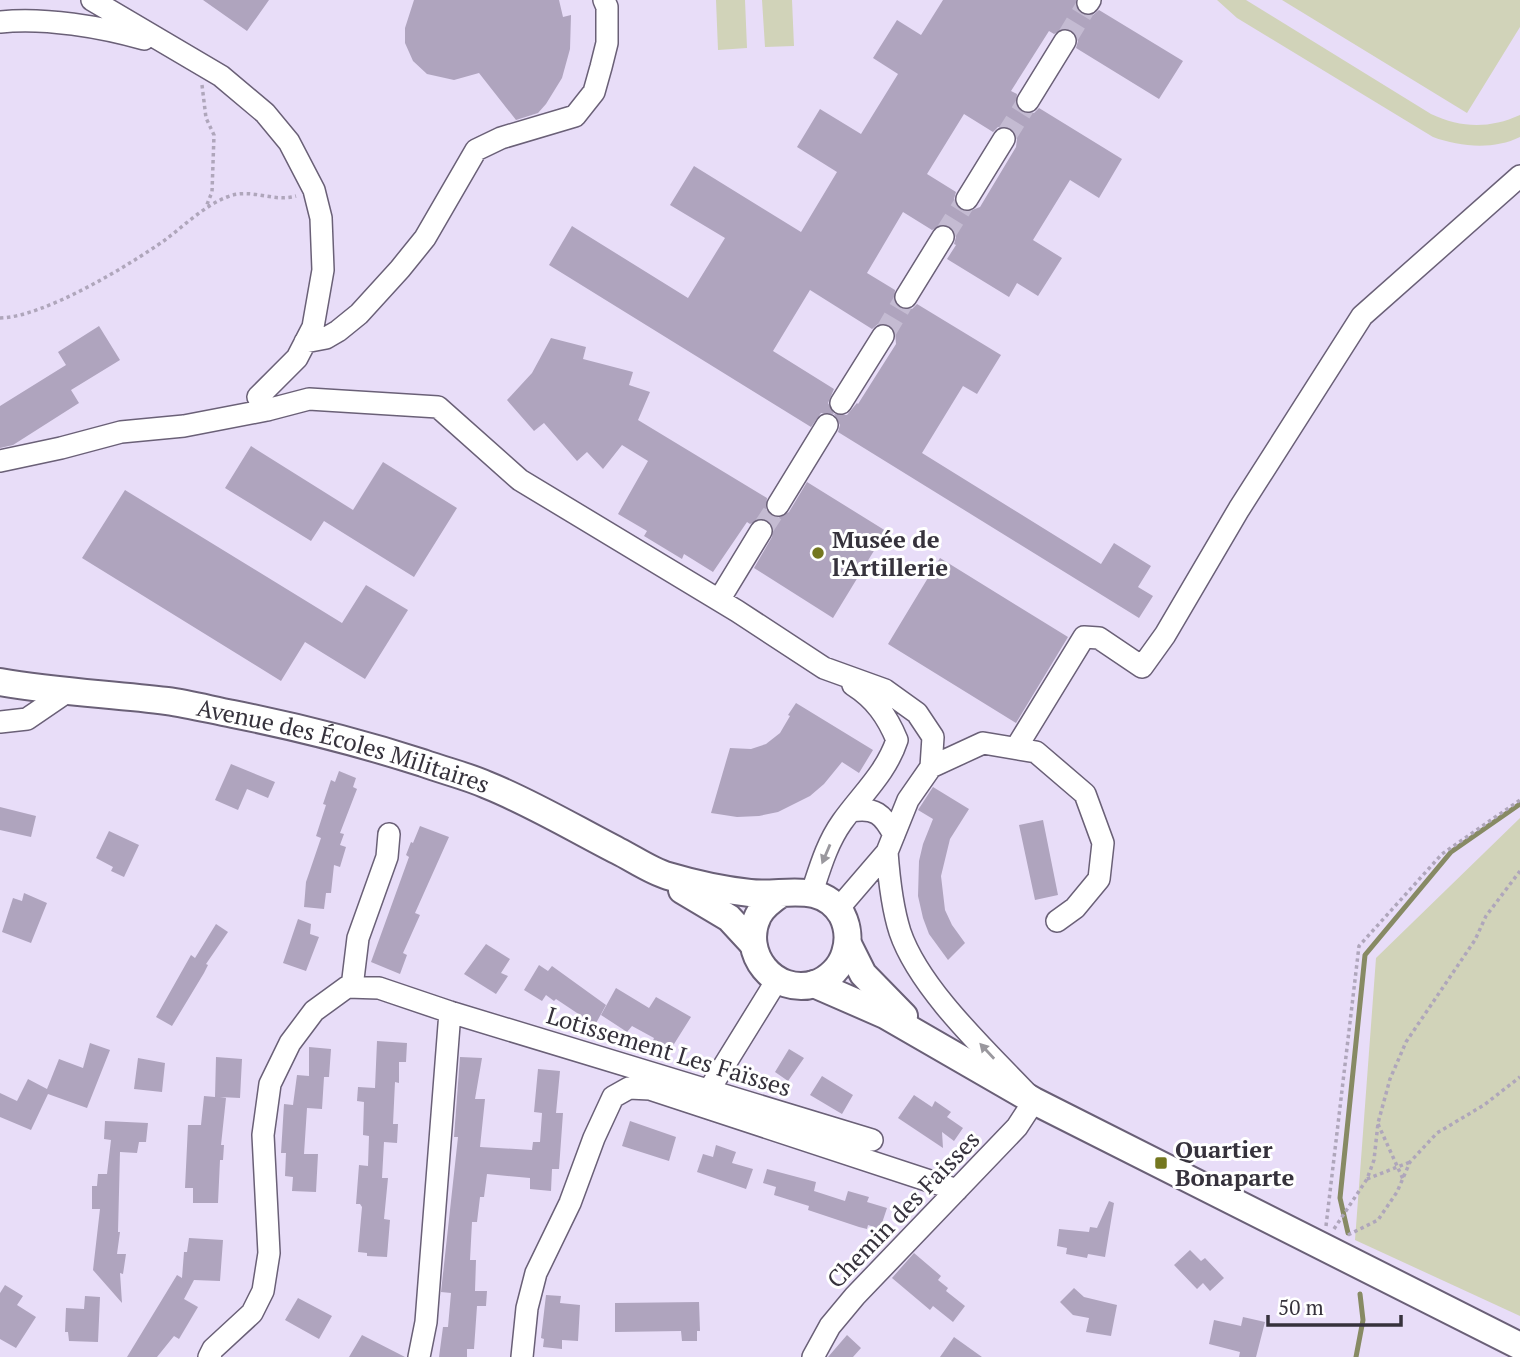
<svg xmlns="http://www.w3.org/2000/svg" width="1520" height="1357" font-family="'PT Serif',serif">
<style>
.green{fill:#d1d3b9}
.lines{fill:none;stroke-linecap:round;stroke-linejoin:round}
.stream{stroke:#878a64;stroke-width:5}
.building{fill:#afa4be;fill-rule:evenodd}
.minor-tunnel{stroke:#c4bbd2;stroke-width:21;stroke-dasharray:21 10;stroke-linecap:butt}
.minor-casing{stroke:#6a6077;stroke-width:24}
.tertiary-casing{stroke:#6a6077;stroke-width:30}
.path{stroke:#afa6bb;stroke-width:3.5;stroke-dasharray:3.5 3.5;stroke-linecap:butt}
.minor{stroke:#fff;stroke-width:21}
.tertiary{stroke:#fff;stroke-width:26}
.oneway{fill:#9a989e}
.poi-dot{fill:#74771f;stroke:#fff;stroke-width:2.5}
.labels{text-anchor:middle;dominant-baseline:central;stroke-width:6;stroke-linejoin:round;paint-order:stroke}
.poi-label{font-size:24px;font-weight:bold;fill:#36323c;stroke:#fff;text-anchor:start}
.street-label{font-size:24px;fill:#36323c;stroke:#fff}
</style>
<rect width="100%" height="100%" fill="#e8ddf8"/>
<path class="green" d="M716 0H745L747 48 718 50Z
M762 0H792L794 46 765 47Z
M1217 0H1246L1431 114C1461 128 1489 129 1520 115V137C1494 150 1460 147 1433 137L1237 18Z
M1282 0H1520V27L1467 113Z
M1520 818V1316L1355 1240 1376 958Z"/>
<g class="lines">
<path class="stream" d="M1348 1233 1340 1198 1365 955 1451 852 1520 804
M1356 1357 1363 1320 1360 1294"/>
</g>
<path class="building" d="M203 0H269L247 31Z
M414 0H559L563 17 571 15 570 49 562 78 546 104 538 113 516 120 479 73 454 80 427 74 413 61 405 43V28Z
M943 0H1076V8L1081 14 1093 15 1099 10 1183 61 1159 99 1076 48 1078 41 1076 34 1071 30 1065 28 1054 34 1049 31 1011 91 1017 94 1016 107 1022 112 1034 113 1039 108 1122 159 1099 198 1070 180 1033 240 1062 258 1038 296 1017 283 1009 297 947 259 956 245 954 244 956 237 954 230 949 226 943 224 932 230 903 212 867 273 895 290 894 303 900 308 912 309 917 304 1001 355 977 394 963 386 922 453 1101 564 1114 543 1151 566 1138 587 1153 596 1139 618 838 432 840 425 834 414 847 415 857 403 858 404 896 344 895 331 889 325 878 324 872 329 810 290 773 351 834 389 828 403 834 414 821 413 811 427 549 265 572 226 688 298 725 238 670 205 694 166 801 232 837 172 797 147 820 109 861 134 898 74 873 58 897 20 921 35ZM964 114 993 132 998 127 1010 128 1015 132 1017 139 1016 147 980 207 967 212 961 210 956 206 954 199 956 192 927 174Z
M99 326 120 360 71 390 79 403 13 445 0 448V406L66 365 58 352Z
M551 338 586 347 583 359 633 372 629 385 650 392 638 420 767 498 766 511 772 516 778 518 789 512 807 482 886 531 833 618 754 568 772 537 773 525 768 520 761 518 750 524 747 522 713 572 684 554 682 559 644 536 647 531 618 514 648 461 622 445 603 469 587 452 577 461 544 423 534 431 507 400 532 373Z
M251 446 353 510 383 462 457 508 414 577 324 521 311 541 225 488Z
M125 490 342 623 366 585 408 610 365 679 305 642 281 681 82 558Z
M940 558 1068 637 1016 723 888 644Z
M796 703 873 750 859 773 842 762 824 784 810 796 778 812 759 816 737 817 711 813 730 748 751 749 766 744 780 733 790 716 788 715Z
M231 764 275 782 268 798 247 789 238 810 215 800Z
M339 771 356 778 353 787 357 789 340 833 344 834 340 845 346 847 340 867 334 865 331 893H326L324 909 304 907 306 882 321 838 316 836 326 805 323 804 331 780 335 782Z
M933 787 969 809 950 839 941 876 945 910 952 925 965 943 948 960 929 934 923 918 918 896 919 861 923 844 933 819 918 810Z
M0 807 36 816 31 837 0 830Z
M1043 820 1058 895 1035 900 1019 825Z
M420 826 449 837 415 913 420 915 403 953 407 955 400 974 371 962 409 857 406 855 411 842 413 843Z
M109 831 139 845 124 877 111 871 113 867 96 858Z
M24 893 47 903 31 943 2 932 13 898 22 901Z
M298 919 311 924 310 934 319 937 306 971 283 963Z
M216 924 228 932 206 964 208 965 204 973 172 1026 156 1017 191 955 195 958Z
M486 944 510 959 501 973 508 976 496 994 464 974Z
M539 965 548 971 552 966 606 1005 595 1025 556 999 554 1001 546 995 542 1001 524 990Z
M616 988 649 1008 656 997 691 1017 669 1052 652 1043 654 1038 632 1026 627 1032 601 1015Z
M377 1041 407 1043 406 1062H399V1083L395 1082 393 1124H398L397 1143 384 1142 382 1178H388L384 1219 390 1220 387 1257 367 1256V1253L358 1252 362 1207 360 1204H356L359 1165 368 1166 369 1136 363 1135 364 1102 357 1101 358 1087 375 1088Z
M90 1043 110 1050 87 1108 48 1094 31 1130 0 1117V1093L17 1101 28 1079 47 1089 59 1059 83 1068Z
M309 1047 331 1049 329 1077H324L322 1109 307 1108 304 1154H318L316 1192 292 1191 293 1177 285 1176 286 1153H281L284 1104 293 1105 297 1075 309 1076Z
M789 1049 804 1058 788 1081 775 1072Z
M216 1057 242 1059 240 1098 220 1097 226 1098 221 1145H224L223 1160H220L218 1203H193V1188H185L188 1125H201L204 1096 215 1097Z
M460 1057 482 1058 475 1099H485L480 1147 532 1150 533 1142H540L542 1113 534 1112 538 1069 560 1071 556 1113H563L559 1169H552L551 1191 530 1189V1178L487 1174 484 1197H480L477 1222H472L470 1260H476L475 1291H487L486 1306H477L474 1349H467V1357H439L443 1327H448L451 1293 441 1292 458 1137H454Z
M138 1058 165 1063 162 1092 134 1089Z
M822 1076 853 1095 842 1114 810 1095Z
M914 1095 932 1107 935 1101 951 1112 947 1117 963 1128 954 1141 942 1132 943 1148 898 1118Z
M105 1121 148 1123 146 1142H139L137 1153 120 1152 118 1232H120L117 1254H126L123 1274 120 1273 122 1303 93 1270 100 1209H92V1186H97L98 1174H107L111 1140 104 1139Z
M630 1121 676 1137 669 1161 622 1146Z
M716 1145 736 1152 732 1163 753 1169 746 1189 697 1172 703 1154 713 1157Z
M767 1169 816 1182 814 1191 845 1201 848 1191 869 1197 867 1202 887 1208 880 1229 868 1225 867 1229 859 1227 808 1210 809 1206 774 1195 776 1187 763 1183Z
M1109 1201 1114 1203 1105 1257 1088 1254 1087 1258 1066 1254 1067 1248 1057 1246 1059 1229 1089 1232 1090 1227 1097 1228Z
M189 1238 223 1240 220 1281 194 1280 184 1299 198 1307 179 1339 174 1336 157 1357H127L177 1275 182 1278 184 1252H187Z
M1190 1250 1201 1261 1205 1258 1224 1278 1210 1291 1203 1283 1197 1289 1174 1265Z
M914 1253 941 1276 938 1280 948 1288 946 1291 965 1306 953 1322 933 1306 930 1310 892 1278Z
M5 1285 23 1296 17 1305 36 1317 16 1348 0 1339V1293Z
M1074 1288 1084 1297 1117 1305 1111 1336 1086 1332 1089 1318 1073 1315 1060 1302Z
M546 1295 561 1296 560 1303 580 1305 578 1341 562 1340V1349L543 1347 544 1339 541 1338Z
M85 1296 100 1297 98 1342 69 1341 68 1332H65L66 1308 84 1309Z
M298 1298 332 1316 319 1339 285 1320Z
M699 1302 700 1331H697V1341H682L681 1331 615 1332V1303Z
M1243 1317 1265 1322 1256 1357H1239L1240 1352 1209 1344 1214 1320 1241 1326Z
M362 1335 405 1357H349Z
M847 1335 861 1348 853 1357H828Z
M954 1337 982 1357H940Z"/>
<g class="lines">
<path class="minor-tunnel" d="M1065 41 1088 3
M1004 139 1028 101
M943 237 967 199
M883 336 906 297
M761 531 778 505"/>
<defs>
<path id="minor" d="M92 0 221 76 265 113 289 142 314 190 321 218 323 270 313 327 297 358 258 397 267 410 309 399 438 407 520 480 737 611 824 668 885 690 917 713 933 737 931 767
M1088 3 1090 0
M0 22C44 17 102 27 144 39
M1028 101 1065 41
M967 199 1004 139
M906 297 943 237
M305 342 326 338 338 331 359 314 400 269 425 238 476 150 501 138 575 116 594 92 601 67 607 43V7L604 0
M841 403 883 336
M0 461 61 448 121 432 184 426 267 410
M778 505 827 425
M719 600 761 531
M0 722 27 719 68 691
M1016 748 1084 637 1099 638 1142 667 1165 635 1239 509 1362 316 1520 176
M851 811C875 807 883 814 894 835
M812 892C820 868 827 843 842 822 862 794 886 773 897 740 887 716 875 699 853 685
M838 909 887 852 908 800 931 767 983 743 1036 752 1085 794 1103 843 1099 879 1075 908 1057 921
M352 987 358 938 387 857 389 834
M709 1090 777 980
M209 1357 213 1349 252 1313 263 1291 269 1253 263 1135 270 1084 290 1043 314 1011 347 987 379 988 450 1012 872 1140
M419 1357 426 1322 450 1012
M522 1357 527 1308 536 1273 570 1203 594 1138 613 1097 629 1088 650 1089 957 1190
M813 1357 830 1326 855 1296 1017 1127 1034 1101C992 1056 920 991 900 932 892 907 889 879 887 852"/>
<g id="tertiary">
<path id="s1" d="M0 682C55 692 112 694 167 701 189 704 212 710 233 714 298 727 361 743 423 763 445 771 467 776 487 785 532 803 575 829 618 851 634 859 651 871 668 876 695 884 722 890 750 893 783 897 821 880 842 915 848 927 849 941 845 953 841 967 829 979 815 984 774 996 740 953 758 916 763 906 773 899 782 893"/>
<path d="M682 890 729 918 753 944"/>
<path d="M848 944 863 974 904 1016"/>
<path d="M814 984 885 1015 1034 1101 1520 1346"/>
</g>
</defs>
<use href="#minor" class="minor-casing"/>
<use href="#tertiary" class="tertiary-casing"/>
<path class="path" d="M202 85 206 118 214 135 212 192 206 207
M0 318C44 317 128 266 165 240 185 225 204 206 227 197 251 187 273 203 296 196
M1378 1124 1403 1179
M1367 1179 1410 1162
M1326 1226 1359 946 1442 854 1520 800
M1334 1229 1367 1179 1374 1160 1378 1123 1390 1079 1406 1042 1475 940 1486 916 1520 871
M1348 1235 1378 1220 1397 1192 1410 1162 1437 1133 1484 1105 1520 1077"/>
<use href="#minor" class="minor"/>
<use href="#tertiary" class="tertiary"/>
</g>
<defs><path id="oneway-solid" d="M-6-.8H1V-3.2L6.5 0L1 3.2V.8H-6Z" transform="scale(1.75)"/></defs>
<g class="oneway">
<use href="#oneway-solid" transform="translate(826 854) rotate(113)"/>
<use href="#oneway-solid" transform="translate(987 1051) rotate(-133)"/>
</g>
<g class="poi-dot">
<circle cx="818" cy="553" r="7"/>
<rect x="1154" y="1156" width="14" height="14" rx="3.5"/>
</g>
<g class="labels">
<g class="poi-label">
<text x="832" y="539">Musée de<tspan x="832" dy="28">l'Artillerie</tspan></text>
<text x="1175" y="1149">Quartier<tspan x="1175" dy="28">Bonaparte</tspan></text>
</g>
<g class="street-label">
<text stroke="none"><textPath href="#s1" startOffset="350">Avenue des Écoles Militaires</textPath></text>
<text transform="translate(669 1051) rotate(17)">Lotissement Les Faïsses</text>
<text transform="translate(903 1209) rotate(-46)">Chemin des Faisses</text>
</g>
</g>
<path d="M1268 1315v10h133v-10" fill="none" stroke="#36323c" stroke-width="3.5"/>
<text x="1278" y="1315" font-size="21" fill="#36323c" stroke="#ffffff" stroke-width="5" paint-order="stroke">50 m</text>
</svg>
